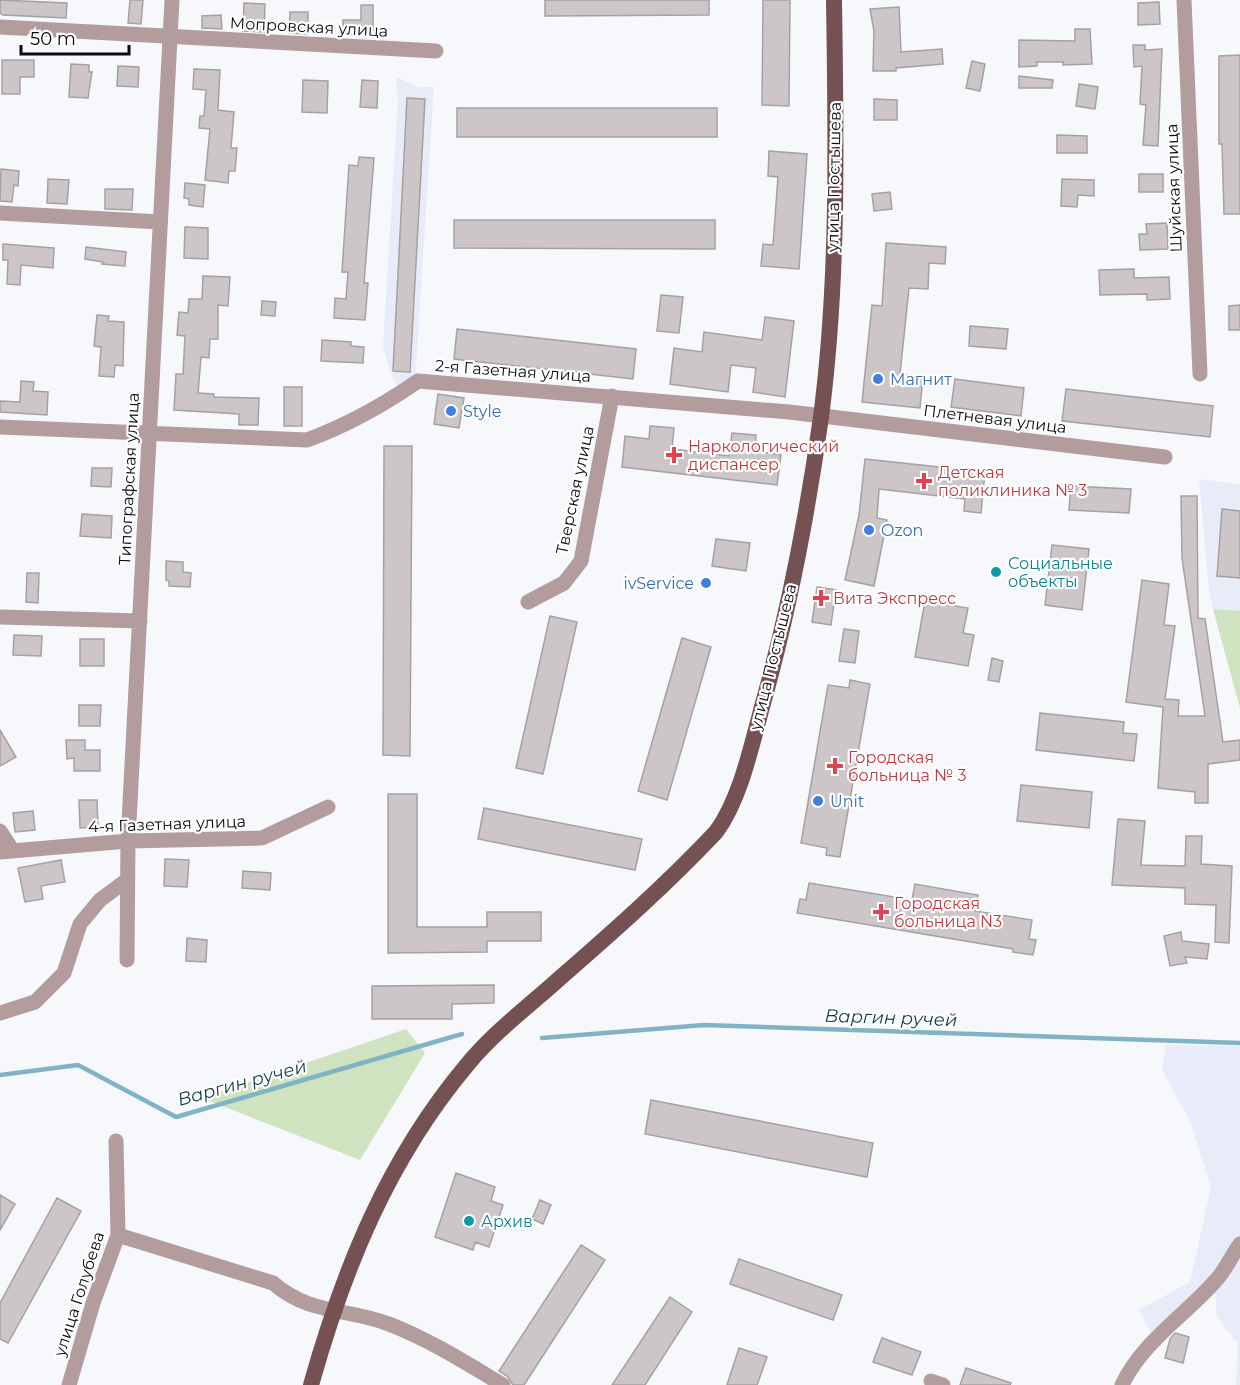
<svg xmlns="http://www.w3.org/2000/svg" width="1240" height="1385" font-family="Montserrat,sans-serif">
<style>
.built{fill:#e8ecf8}
.green{fill:#cfe3c0}
.lines{fill:none;stroke-linecap:round;stroke-linejoin:round}
.stream{stroke:#80b3c3;stroke-width:4.5}
.building{fill:#ccc6c8;stroke:#a6a0a2;stroke-width:1.5}
.minor{stroke:#b29c9d;stroke-width:15}
.primary{stroke:#765153;stroke-width:16}
.shop-dot{fill:#3f7fe0;stroke:#fff;stroke-width:2}
.health-dot{fill:#e0444e;stroke:#fff;stroke-width:2}
.culture-dot{fill:#0f9aa8;stroke:#fff;stroke-width:2}
.labels{text-anchor:middle;dominant-baseline:central;stroke-width:4.5;stroke-linejoin:round;paint-order:stroke}
.street-label{font-size:16px;fill:#0b0b0d;stroke:#fff}
.shop-label{font-size:16px;fill:#366cbe;stroke:#fff;text-anchor:start}
.health-label{font-size:16px;fill:#be3a42;stroke:#fff;text-anchor:start}
.culture-label{font-size:16px;fill:#0d838f;stroke:#fff;text-anchor:start}
.water-label{font-size:18px;font-style:italic;fill:#0e3e49;stroke:#fff}
</style>
<rect width="100%" height="100%" fill="#f6f8fc"/>
<path class="built" d="M396 77 419 87H434L415 384 398 386 390 372 383 346 398 101Z
M1199 479 1240 484V611L1213 609 1209 591Z
M1166 1045 1240 1046V1385H1236L1238 1344 1217 1317 1215 1293 1152 1334 1139 1310 1190 1282 1211 1187 1190 1121 1162 1070Z"/>
<path class="green" d="M1213 609 1240 611V708Z
M406 1029 425 1053 360 1160 202 1098Z"/>
<g class="lines">
<path class="stream" d="M542 1038 704 1025 1240 1043
M0 1075 78 1065 176 1117 462 1034"/>
</g>
<path class="building" d="M0 0 67 3 66 18 3 15 0 13Z
M130 0H143L141 24 128 23Z
M545 0H709V15L545 16Z
M763 0H790L789 106 762 105Z
M1159 2 1160 24 1138 25V3Z
M244 3 265 4 264 32 243 31Z
M361 5H373V34H343V20H361Z
M899 7 901 52 942 49 943 64 896 68V71H873L874 31 870 9Z
M290 12H308V34L289 33Z
M221 15 222 29 202 28V16Z
M1075 29H1090L1092 64 1063 65V62H1037V66L1019 67V40L1075 41Z
M1133 45H1145V50L1162 49 1158 146 1143 145 1146 105 1140 104 1142 66 1134 67Z
M1240 55V214H1224L1222 144H1219V56Z
M2 60H34V77H20V94H2Z
M972 61 985 64 980 91 966 88Z
M71 64 89 65V72H92L88 98 69 97Z
M118 66 139 67 138 87 117 86Z
M194 69 220 70 218 110 234 112 231 148H237L235 171H229L228 183 205 180 210 129 199 128 200 116H204L206 90 193 89Z
M1019 76 1053 80 1052 88H1019Z
M303 80 328 81 327 113 302 112Z
M362 80 378 81 377 108 360 107Z
M1079 84 1098 87 1095 109 1076 106Z
M407 98 425 99 410 372 393 371Z
M874 99 897 100V120H874Z
M457 108H717V137H457Z
M1057 135 1087 136V153H1057Z
M769 151 807 154 799 269 761 266 763 244 773 245 778 177 768 176Z
M359 157 374 158 364 283H368L365 320 334 318 335 298 346 299 348 272H342L349 165 358 166Z
M1 169 19 171 18 186 14 185 12 202 0 201Z
M1139 174H1163V192H1139Z
M48 179 69 180 67 204 47 203Z
M1062 179 1094 180V196L1078 195 1077 207 1061 206Z
M185 183 205 185 203 207 189 205V199L184 198Z
M105 189H133L132 210 105 209Z
M890 192 892 209 874 211 872 194Z
M454 220H715V249L454 248Z
M1167 223 1168 249 1140 250 1139 234H1147L1146 224Z
M185 227 208 228V259L184 258Z
M886 243 946 247 945 264 929 263 928 289 909 288 900 374 923 377 920 408 862 402 872 305 882 306Z
M3 244 54 248 53 268 21 265 20 285 7 284 8 260H3Z
M86 247 126 252 125 266 102 264 103 262 85 259Z
M1134 269V278L1169 277 1170 299 1147 300V294L1100 295 1099 270Z
M203 276 230 277 228 306 218 305V339H210L209 358 201 357 198 393 214 394V397L259 398 258 425H239V414L174 410 176 374H183L185 336 177 335 179 312 188 313 189 299H202Z
M661 295 683 297 679 333 657 331Z
M262 301 276 302 275 316 261 315Z
M1240 305V330H1229V306Z
M97 315 109 316 108 321 124 322 123 366 115 365 114 377 99 376 101 347 94 346Z
M765 317 794 321 785 397 753 392 756 368 731 365 728 392 670 384 674 348 702 352 704 332 762 340Z
M970 326 1008 329 1006 349 969 346Z
M457 329 636 349 633 379 454 359Z
M322 340 351 342V346L364 347 363 363 321 361Z
M955 379 1024 388 1021 416 951 407Z
M21 381 34 382 33 391 48 392 47 415 0 412V401L20 402Z
M284 387H302V426H284Z
M1066 389 1213 406 1210 437 1062 421Z
M438 394 464 398 459 428 434 424Z
M650 426 674 428 672 449 729 456 732 433 756 435 755 451 781 455 777 485 622 467 625 436 649 439Z
M384 446H412L410 756 383 755Z
M865 459 985 472 981 513 964 511 965 499 879 489 877 518 887 520 874 586 845 580 859 515Z
M92 468H112L111 487 91 486Z
M1071 486 1131 489 1129 513 1069 510Z
M1181 496H1197L1198 618 1205 619 1223 742 1240 740V760L1208 764V803H1195V792L1158 788 1163 707 1126 702 1142 580 1169 584 1164 625 1175 626 1165 699 1179 700 1178 716H1205L1182 558Z
M1222 509 1240 511V578L1217 576Z
M82 514 112 516 111 538 80 536Z
M716 539 750 543 746 571 712 566Z
M1052 545 1089 549 1082 610 1045 605Z
M166 561 183 562V572L191 573 190 587 169 586V581L166 580Z
M27 573H39L38 603 26 602Z
M817 587 836 590 831 625 812 622Z
M925 601 968 608 963 633 974 635 968 666 915 657Z
M550 616 577 622 543 774 516 768Z
M844 629 859 631 855 663 839 661Z
M14 635 42 636 41 656 13 655Z
M682 638 711 647 667 800 638 791Z
M80 639H104V666H80Z
M992 658 1003 661 999 682 988 680Z
M850 680 870 684 840 857 826 855 827 848 801 843 828 685 849 688Z
M79 705H101L100 726H79Z
M1040 713 1124 722 1123 733 1137 734 1134 761 1036 750Z
M0 730 16 757 0 766Z
M66 740H85V750H100V771H74V758L67 759Z
M1021 785 1092 792 1089 828 1017 821Z
M388 794H417V927H487V912H541V941H487V952L388 953Z
M79 800H97L98 827 80 828Z
M484 808 642 839 635 870 478 839Z
M33 811 35 830 15 832 13 813Z
M1118 819 1145 821 1141 865 1185 866 1186 836H1202L1201 864 1232 866 1229 943 1215 942 1216 905 1185 904V888L1112 885Z
M165 859 189 860 187 887 164 886Z
M61 860 65 882 41 886 43 899 25 902 18 868Z
M243 871 271 873 270 890 242 888Z
M809 883 912 900 915 884 978 895 975 911 1032 920 1029 939 1036 940 1033 955 1013 952V949L797 913 800 899 806 900Z
M1181 932 1182 941 1209 944 1207 959 1185 957 1187 963 1170 966 1164 936Z
M187 938 207 940 206 962 186 961Z
M494 985V1003L452 1004V1019H372V986Z
M651 1100 873 1143 867 1177 645 1134Z
M456 1173 495 1187 491 1201 503 1205 489 1247 475 1242 473 1250 435 1237Z
M0 1195 15 1204 0 1230Z
M57 1198 81 1211 8 1343 0 1339V1303Z
M540 1200 551 1205 543 1224 532 1219Z
M581 1245 605 1260 524 1385H513L508 1377 499 1371Z
M739 1259 842 1295 833 1320 730 1284Z
M670 1297 692 1312 645 1385H612Z
M1175 1333 1189 1337 1183 1363 1165 1358 1170 1339Z
M882 1338 921 1352 912 1375 873 1362Z
M739 1348 767 1357 757 1385H727Z
M966 1368 1011 1383 1010 1385H960Z"/>
<g class="lines">
<path class="minor" d="M1184 0 1200 374
M0 27 436 51
M0 213 160 222
M0 427 307 440C348 425 382 406 418 381L789 412 1165 457
M528 602 564 583 581 561 612 396
M0 617 140 621
M0 831 13 851
M0 852 128 841 262 838 328 807
M127 960 128 841 172 0
M0 1013 35 1002 64 973 80 924 100 900 127 880
M118 1235 273 1283C310 1315 347 1308 389 1324 430 1340 466 1363 503 1385
M931 1381 943 1385
M69 1385 93 1303 118 1235 116 1141
M1122 1385C1143 1341 1186 1315 1217 1279 1226 1269 1232 1255 1240 1244"/>
<path class="primary" d="M311 1385C344 1268 388 1159 467 1065 494 1032 529 1006 560 978 614 931 667 884 716 832 742 797 753 738 765 696 790 605 808 510 821 417 839 279 836 138 834 0"/>
</g>
<g class="shop-dot">
<circle cx="878" cy="379" r="6"/>
<circle cx="451" cy="411" r="6"/>
<circle cx="869" cy="530" r="6"/>
<circle cx="706" cy="583" r="6"/>
<circle cx="818" cy="801" r="6"/>
</g>
<g class="health-dot">
<path d="M671 446h6v6h6v6h-6v6h-6v-6h-6v-6h6z"/>
<path d="M921 472h6v6h6v6h-6v6h-6v-6h-6v-6h6z"/>
<path d="M818 589h6v6h6v6h-6v6h-6v-6h-6v-6h6z"/>
<path d="M832 757h6v6h6v6h-6v6h-6v-6h-6v-6h6z"/>
<path d="M878 903h6v6h6v6h-6v6h-6v-6h-6v-6h6z"/>
</g>
<g class="culture-dot">
<circle cx="996" cy="572" r="6"/>
<circle cx="469" cy="1221" r="6"/>
</g>
<g class="labels">
<g class="street-label">
<text transform="translate(309 27) rotate(3)">Мопровская улица</text>
<text transform="translate(834 177) rotate(-89)">улица Постышева</text>
<text transform="translate(1174 188) rotate(-92)">Шуйская улица</text>
<text transform="translate(513 371) rotate(4)">2-я Газетная улица</text>
<text transform="translate(995 419) rotate(7)">Плетневая улица</text>
<text transform="translate(129 479) rotate(-87)">Типографская улица</text>
<text transform="translate(575 490) rotate(-78)">Тверская улица</text>
<text transform="translate(773 657) rotate(-76)">улица Постышева</text>
<text transform="translate(167 824) rotate(-2)">4-я Газетная улица</text>
<text transform="translate(79 1294) rotate(-72)">улица Голубева</text>
</g>
<g class="shop-label">
<text x="890" y="379">Магнит</text>
<text x="463" y="411">Style</text>
<text x="881" y="530">Ozon</text>
<text x="694" y="583" text-anchor="end">ivService</text>
<text x="830" y="801">Unit</text>
</g>
<g class="health-label">
<text x="688" y="446">Наркологический<tspan x="688" dy="18">диспансер</tspan></text>
<text x="938" y="472">Детская<tspan x="938" dy="18">поликлиника № 3</tspan></text>
<text x="833" y="598">Вита Экспресс</text>
<text x="848" y="757">Городская<tspan x="848" dy="18">больница № 3</tspan></text>
<text x="894" y="903">Городская<tspan x="894" dy="18">больница N3</tspan></text>
</g>
<g class="culture-label">
<text x="1008" y="563">Социальные<tspan x="1008" dy="18">объекты</tspan></text>
<text x="481" y="1221">Архив</text>
</g>
<g class="water-label">
<text transform="translate(891 1018) rotate(2)">Варгин ручей</text>
<text transform="translate(242 1083) rotate(-15)">Варгин ручей</text>
</g>
</g>
<path d="M21 45v9h108v-9" fill="none" stroke="#0b0b0d" stroke-width="3"/>
<text x="30" y="45" font-size="18" fill="#0b0b0d" stroke="#ffffff" stroke-width="4.5" paint-order="stroke">50 m</text>
</svg>
